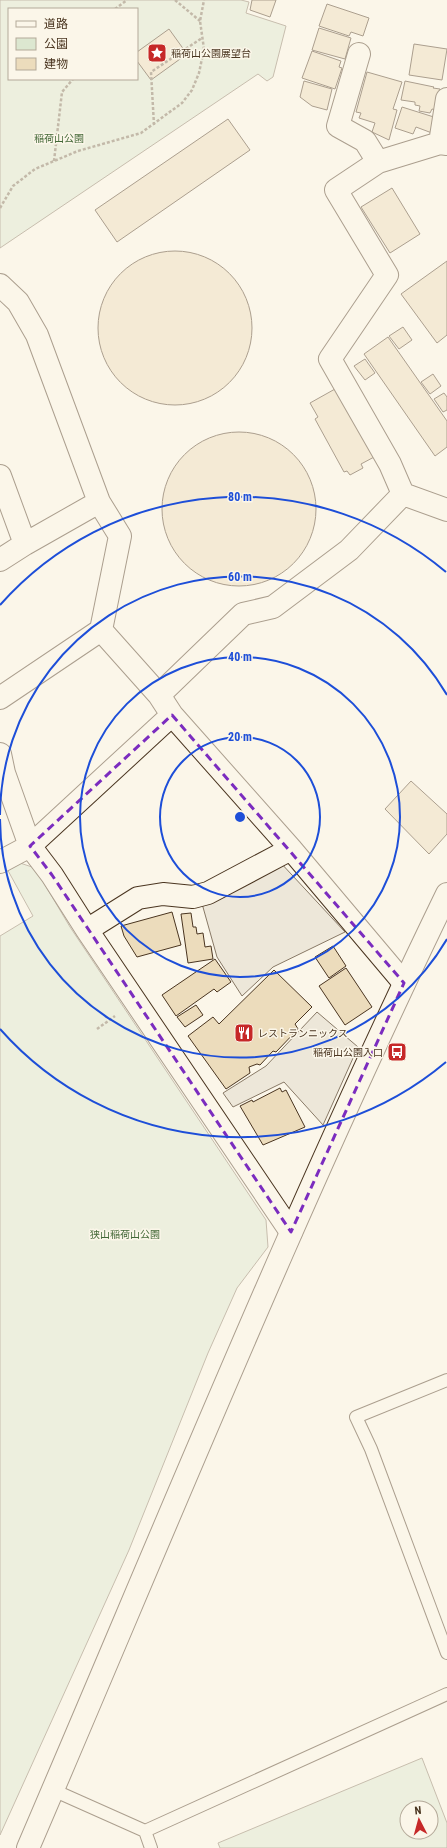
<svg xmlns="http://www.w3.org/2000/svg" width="447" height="1848" font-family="'Roboto Condensed','Noto Sans JP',sans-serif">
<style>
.green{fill:#dce7d0;stroke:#887966;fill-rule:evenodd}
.parking{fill:#ede7d9;stroke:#887966}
.building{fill:#ecdcbc;stroke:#4a3520}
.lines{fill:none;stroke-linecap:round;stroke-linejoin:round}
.lane-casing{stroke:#4a3520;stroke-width:14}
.street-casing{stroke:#4a3520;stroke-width:24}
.secondary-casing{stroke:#4a3520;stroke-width:24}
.path{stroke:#7f6f5c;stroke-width:2.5;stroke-dasharray:3 2;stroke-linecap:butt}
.lane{stroke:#fbf6e9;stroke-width:12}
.street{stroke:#fbf6e9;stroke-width:22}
.secondary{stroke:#fbf6e9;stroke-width:22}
.marked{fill:none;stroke:#7b2cbf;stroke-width:3;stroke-dasharray:8 5;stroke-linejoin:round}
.ring{fill:none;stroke:#1d4ed8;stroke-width:2}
.labels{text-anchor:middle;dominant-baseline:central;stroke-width:3;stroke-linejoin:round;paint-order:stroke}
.poi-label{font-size:10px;fill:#4a3520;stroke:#fbf6e9;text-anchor:start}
.park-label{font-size:10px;fill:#436837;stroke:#fbf6e9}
.centre{fill:#1d4ed8;stroke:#fbf6e9;stroke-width:2}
.ring-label{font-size:12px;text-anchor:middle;font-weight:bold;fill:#1d4ed8;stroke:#fbf6e9;stroke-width:3;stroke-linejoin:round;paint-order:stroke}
</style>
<rect width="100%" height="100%" fill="#fbf6e9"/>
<path class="green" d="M0 0H241L249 2 246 13 286 26 273 77 267 81 258 74 0 248ZM9 9H137V79H9Z
M14 861 35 868 70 927 266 1220 268 1247 237 1288 208 1353 129 1550 0 1835V936L33 916 6 867Z
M422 1758 447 1823V1848H220L218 1843ZM407 1808H431V1832H407Z"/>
<path class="parking" d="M279 861 345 932 273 967 242 996 217 957 201 900Z
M317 1012 358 1047 323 1125 284 1082 233 1107 223 1093 266 1066Z"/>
<path class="building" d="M252 0H276L270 17 250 10Z
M327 4 369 18 363 36 351 32 349 36 319 26Z
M319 28 351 38 345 59 312 50Z
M169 29 187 54 151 80 137 61V52Z
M414 44 447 49 442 80 409 75Z
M312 51 341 61 339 67 342 68 335 89 302 78Z
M367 72 402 82 393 109 397 110 389 140 372 132 375 123 359 118 361 113 356 112Z
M304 81 332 89 327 110 312 106 300 97Z
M405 81 434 87 433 88 440 89 436 110 432 109 430 113 419 111 420 106 415 105V102L401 100Z
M402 107 437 118 432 133 416 127 413 134 395 128Z
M228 119 250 150 117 242 95 210Z
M392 188 420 234 390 253 361 207Z
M98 328a77 77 0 1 1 154 0a77 77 0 1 1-154 0Z
M447 261V335L437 343 401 294Z
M403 327 412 340 399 349 389 336Z
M388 337 447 421V447L435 456 364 354Z
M365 359 375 373 365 380 354 366Z
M433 374 441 386 430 394 421 382Z
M335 389 376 456 361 464 363 468 350 475 347 471 344 472 315 419 318 417 310 403Z
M444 393 447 397V410L443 412 434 399Z
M162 509a77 77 0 1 1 154 0a77 77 0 1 1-154 0Z
M411 781 447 814V834L429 854 385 809Z
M172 912 181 945 137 957 124 936 121 926Z
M191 913 193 927H196L197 934 203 933 205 947 211 946 213 959 188 963 181 914Z
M333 946 346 966 329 978 315 957Z
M215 959 231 982 217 992 214 989 176 1016 162 995Z
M346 968 372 1007 345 1025 319 986Z
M274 970 312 1007 295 1024 298 1029 276 1052 273 1051 260 1065 257 1064 249 1067 250 1073 226 1089 188 1036 213 1017 219 1024Z
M196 1005 203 1015 185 1027 177 1017Z
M280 1088 282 1092 286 1090 305 1127 263 1145 240 1106 252 1100 253 1102Z"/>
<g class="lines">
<defs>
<path id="lane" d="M447 1380 356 1417 371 1449 447 1653
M53 1790 145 1831 151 1848
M145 1831 447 1694"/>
<path id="street" d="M359 54 338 126 365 141 378 162
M440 143 447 99
M0 285 18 302 37 335 99 502 120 536 101 630 0 698
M0 476 25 544
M403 494 447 510
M0 560 25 544 99 502
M101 630 159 695 172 715 291 849 404 983
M159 695 243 614 273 607 349 550 403 494 390 464 330 359 387 275 336 190 378 162 440 143 447 144
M0 754 4 773 30 846 52 875 87 930 291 1232
M0 862 30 846 172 715
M87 930 138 898 163 894 193 897 208 893 291 849"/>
<path id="secondary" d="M28 1848C165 1529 295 1207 447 894"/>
</defs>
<use href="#lane" class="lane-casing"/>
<use href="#street" class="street-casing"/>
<use href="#secondary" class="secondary-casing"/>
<path class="path" d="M175 0 200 21
M115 9 127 0
M154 125 151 72 202 38
M54 161 62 92 73 79
M0 208 13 186 35 169 78 151 141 133 182 103 192 90 199 73 204 49 200 21 204 0
M97 1029 115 1016"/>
<use href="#lane" class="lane"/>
<use href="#street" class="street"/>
<use href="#secondary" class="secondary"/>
</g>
<path d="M0 0H447V1848H0ZM172 715 404 983 291 1232 52 875 30 846Z" fill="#fbf6e9" fill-opacity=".55" fill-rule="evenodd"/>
<path class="marked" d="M172 715 404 983 291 1232 52 875 30 846Z"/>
<g class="ring">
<circle cx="240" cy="817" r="80"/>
<circle cx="240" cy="817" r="160"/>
<path d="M447 939A240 240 0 0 1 0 819M0 815A240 240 0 0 1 447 695"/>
<path d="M446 1062A320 320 0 0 1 0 1029M0 605A320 320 0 0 1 446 572"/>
</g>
<defs>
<symbol id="sight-square" viewBox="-11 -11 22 22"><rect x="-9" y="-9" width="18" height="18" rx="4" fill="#c62828" stroke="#fbf6e9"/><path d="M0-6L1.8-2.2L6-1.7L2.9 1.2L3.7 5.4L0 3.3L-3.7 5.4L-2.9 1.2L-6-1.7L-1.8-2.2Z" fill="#fff"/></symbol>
<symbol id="restaurant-square" viewBox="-11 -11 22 22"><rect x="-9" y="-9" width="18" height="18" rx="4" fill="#c62828" stroke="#fbf6e9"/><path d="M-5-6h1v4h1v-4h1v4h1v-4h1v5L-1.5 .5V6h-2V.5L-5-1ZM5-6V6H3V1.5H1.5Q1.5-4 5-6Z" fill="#fff"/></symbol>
<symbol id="bus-square" viewBox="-11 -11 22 22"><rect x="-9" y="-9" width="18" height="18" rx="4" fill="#c62828" stroke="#fbf6e9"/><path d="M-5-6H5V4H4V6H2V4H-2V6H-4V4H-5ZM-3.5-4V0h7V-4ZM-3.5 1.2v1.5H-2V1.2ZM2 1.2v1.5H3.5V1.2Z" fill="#fff"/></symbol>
</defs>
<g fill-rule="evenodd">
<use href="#sight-square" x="146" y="42" width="22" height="22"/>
<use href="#restaurant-square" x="233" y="1022" width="22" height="22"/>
<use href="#bus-square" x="386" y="1041" width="22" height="22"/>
</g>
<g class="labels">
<g class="poi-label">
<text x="171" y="53">稲荷山公園展望台</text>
<text x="258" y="1033">レストランニックス</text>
<text x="383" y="1052" text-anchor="end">稲荷山公園入口</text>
</g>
<g class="park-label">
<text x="59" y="138">稲荷山公園</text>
<text x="125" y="1234">狭山稲荷山公園</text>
</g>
</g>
<circle cx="240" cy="817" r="6" class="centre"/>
<g class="ring-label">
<text x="240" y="501">80 m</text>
<text x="240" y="581">60 m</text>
<text x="240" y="661">40 m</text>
<text x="240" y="741">20 m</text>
</g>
<rect x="8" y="8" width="130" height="72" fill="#fbf6e9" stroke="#b4a999"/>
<rect x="16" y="21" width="20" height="6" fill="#fbf6e9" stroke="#b4a999"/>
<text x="44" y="28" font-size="12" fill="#4a3520">道路</text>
<rect x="16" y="38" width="20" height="12" fill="#dce7d0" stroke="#b4a999"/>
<text x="44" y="48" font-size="12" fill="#4a3520">公園</text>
<rect x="16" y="58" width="20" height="12" fill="#ecdcbc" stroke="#b4a999"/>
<text x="44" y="68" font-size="12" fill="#4a3520">建物</text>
<g transform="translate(419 1820) rotate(354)"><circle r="19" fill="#fbf6e9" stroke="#b4a999"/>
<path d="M0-3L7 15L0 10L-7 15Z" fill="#c62828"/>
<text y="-6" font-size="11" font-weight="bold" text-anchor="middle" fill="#4a3520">N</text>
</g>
</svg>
